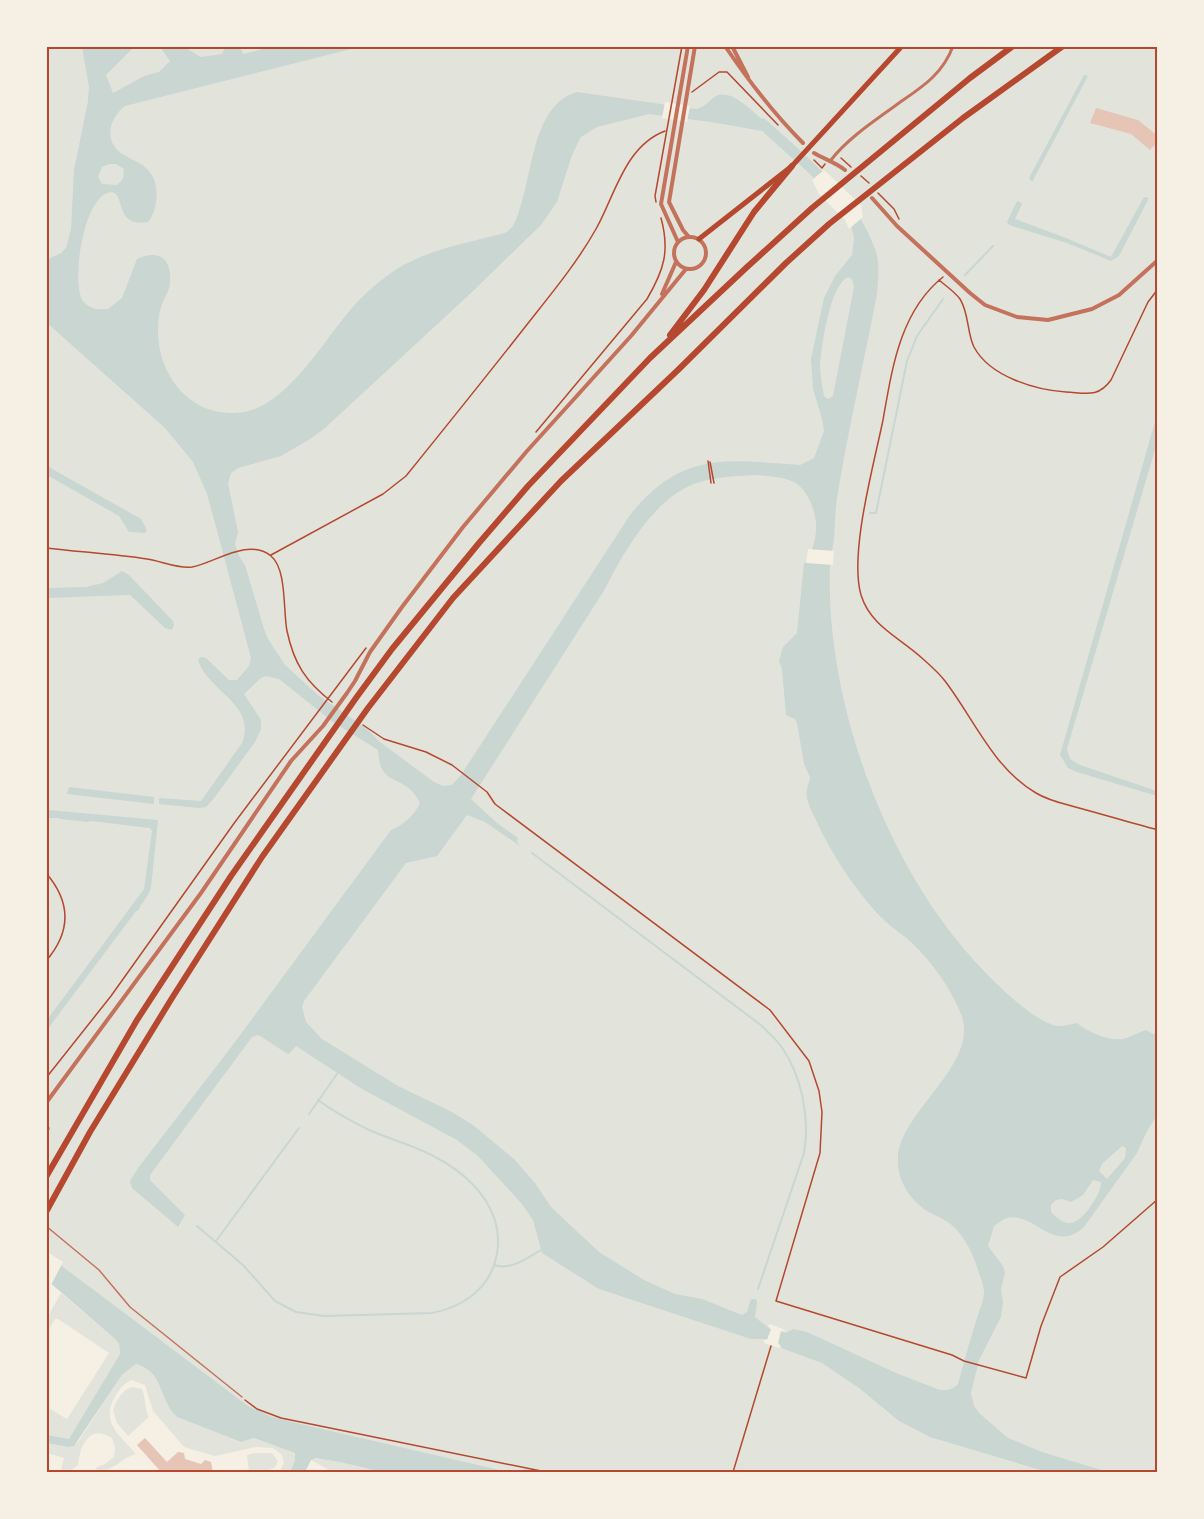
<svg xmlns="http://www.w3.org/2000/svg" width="1204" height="1519" font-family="'Archivo Narrow',sans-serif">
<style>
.green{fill:#e2e4dc}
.water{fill:#c9d6d2;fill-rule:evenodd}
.pier{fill:#f6efe4}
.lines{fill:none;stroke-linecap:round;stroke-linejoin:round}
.stream{stroke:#c9d6d2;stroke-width:2}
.building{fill:#e6c5b7}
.path{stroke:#b5482f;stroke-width:1.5}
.service{stroke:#c5725c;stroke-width:1.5}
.minor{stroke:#c5725c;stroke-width:3}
.tertiary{stroke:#c5725c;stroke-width:4}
.primary{stroke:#b5482f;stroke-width:5}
.motorway{stroke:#b5482f;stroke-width:6}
.neatline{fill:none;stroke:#b5482f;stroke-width:2}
</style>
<rect width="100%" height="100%" fill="#f6efe4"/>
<path class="green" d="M46 47H1157V1472H505L261 1419 121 1318 85 1283 47 1255Z
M61 1293 115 1339 119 1344 120 1354 69 1440 47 1435V1407L67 1419 109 1353 58 1319H55L47 1333V1318Z
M136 1364C165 1372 158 1400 177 1417L241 1442 254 1438 295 1453V1460L290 1472H278L281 1469 284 1462 282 1455 273 1448 256 1447 215 1456 184 1447 153 1411 145 1385 131 1380C124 1384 119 1389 115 1397 100 1422 120 1435 136 1454 118 1459 115 1472 95 1472L97 1467 105 1464 114 1457 115 1448 112 1438C89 1423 80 1446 78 1465L69 1472 61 1469 64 1458 47 1453 46 1443 68 1447 78 1442 122 1375Z
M132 1387 142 1389C146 1398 144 1408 149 1417L128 1436 117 1423 113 1410C117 1399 122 1390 132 1387Z
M255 1453H272L278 1461 275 1467 265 1472H249L247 1455Z
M316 1458 344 1463 382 1472H328L327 1469 311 1460Z"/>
<path class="water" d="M82 47H134L106 75 113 93 144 76 159 72 170 61 160 47H184L201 57 222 54 225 47H240L243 54 270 47H359L125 106C110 117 103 140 121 153 129 159 141 162 148 170 161 184 158 209 148 222 111 229 128 186 107 193 83 202 71 282 83 301 89 309 99 310 108 309L122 298 137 259C158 249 172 258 170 282 170 289 165 297 162 304 159 312 158 321 158 330 158 378 193 420 244 412 286 405 321 345 347 314 357 301 370 289 383 279 417 251 463 244 505 233 514 228 516 220 519 211 533 174 532 105 577 92L696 109C706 107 709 100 716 96 732 89 750 110 762 119L764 118C805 155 859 198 876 252 880 265 878 280 877 294 864 362 848 430 837 498 835 512 835 525 834 539 833 548 830 556 830 565 825 698 883 858 971 957 987 975 1035 1025 1059 1026 1065 1026 1071 1024 1077 1023 1088 1032 1108 1041 1123 1039 1131 1037 1139 1032 1146 1030L1153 1034 1157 1033V1115L1147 1131 1137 1153 1084 1227C1054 1255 1034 1211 1007 1218 1003 1219 998 1223 994 1226L988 1246 1003 1266 1005 1273 1001 1289 1003 1303 1001 1317 979 1360 971 1393 974 1406 979 1413 1008 1438 1042 1452 1108 1472H1047L930 1437 899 1421 859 1388 822 1363 784 1349 767 1339H751L599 1289 542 1253 533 1220 522 1204 478 1156 457 1140 362 1089 296 1046 289 1054 286 1053 262 1037 258 1035 252 1037 150 1175V1180L185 1215 178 1227 132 1188 130 1181 138 1168 232 1046 391 830C403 825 414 816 420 803 409 779 390 784 382 769 379 764 379 756 378 750L333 722 279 679 266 676 261 678 244 694 261 720V729L255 742 215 797 206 807 199 808 159 804V798L201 801 242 743C257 704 208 692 198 660L201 657 206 658 229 680H237L249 666 251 658 215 523 207 494 193 462 165 428 47 323 46 260 61 253 66 248 71 229 74 170 88 101 89 87ZM649 114 711 122 762 131 810 174 850 222 854 237 852 255 835 276 824 298 811 359 813 389 822 419 824 431 814 458 800 465C727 460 682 450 630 515L461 775 452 785 443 786 434 782 380 742 367 729 318 695 285 665 268 639 264 629 245 565 239 556 235 544 238 532 228 483 231 473 238 468 281 456 310 439 325 428 471 293 541 225 557 202 572 155 581 137 597 127ZM109 164H116L124 169 123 179 117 185 102 184 98 177 102 167ZM848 277 852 279 854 287 833 396 828 399 824 396C822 386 820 374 820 364 822 344 830 285 848 277ZM757 475C769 476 783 477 794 482 808 489 817 514 816 528 816 540 811 550 810 561L804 563 797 633 783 647 779 661 782 669 786 715 795 719 797 723 804 764 810 777C810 781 807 785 807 790 805 800 812 811 816 820 830 852 859 896 884 920 893 929 904 935 912 943 932 962 951 989 961 1014 981 1063 899 1112 898 1158 897 1180 909 1199 927 1211 936 1216 947 1220 954 1227 966 1239 973 1254 978 1270 980 1277 984 1285 984 1292 984 1300 979 1311 977 1318 970 1340 964 1362 958 1384 952 1390 948 1390 940 1390L896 1373 807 1332 793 1329 786 1333 770 1329 755 1317 757 1303 756 1299H751L747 1312 742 1315 702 1299 675 1294 644 1280 599 1252 551 1207 535 1183 514 1159 473 1125 452 1112 398 1086 322 1039 306 1022 302 1007 304 1001 406 863 437 856 467 815 485 822 520 846 517 842 518 838 497 823 471 799 605 589C623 553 651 504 689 486 709 477 734 476 757 475ZM1122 1146 1126 1148 1125 1158 1107 1179 1099 1171 1102 1164ZM1093 1180 1101 1182C1102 1193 1083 1222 1071 1223 1063 1224 1056 1217 1051 1212V1205L1056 1200 1062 1199 1071 1202 1083 1195Z
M1084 75 1088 76 1032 182 1029 178Z
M1144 197 1149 198 1119 256 1111 261 1067 243 1009 225 1007 222 1017 201 1020 202 1022 204 1015 219 1066 238 1111 257Z
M1156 418 1157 438 1154 453 1067 749 1070 759 1080 765 1157 791V796L1077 772 1068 768 1060 755Z
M47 466 141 519 147 530 145 533 129 532 119 516 47 475Z
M122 571 129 575 173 621 174 625 172 630 165 628 130 595 47 598V588L86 587 103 583Z
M69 787 154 797V804L67 794Z
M49 810 158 820 151 888 148 895 47 1030V1020L144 889 152 831 150 828 65 818H49Z
M46 1254 248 1406 272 1417 292 1422 508 1472H382L344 1463 316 1458 311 1460 305 1472H290L295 1460V1453L254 1438 241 1442 177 1417C158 1400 165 1372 136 1364L122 1375 74 1446 68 1447 47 1443V1435L69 1439 120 1354 119 1344 115 1339 47 1280Z"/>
<path class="pier" d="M665 102 690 106 687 122 662 118Z
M824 170 861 205 863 217 849 229 845 220 819 194 812 180Z
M808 549 834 551 833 565 806 563Z
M46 1251 63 1262 50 1287 46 1284Z
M770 1324 785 1330V1331H781L778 1343 781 1346 779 1348 764 1343V1340H767L771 1329 768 1326Z"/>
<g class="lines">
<path class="stream" d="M965 275 993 246
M870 513H876L907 361 917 336 943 299
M61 818 88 821
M532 853 762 1026C768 1033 776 1039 781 1046 802 1076 810 1118 804 1153L758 1289
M137 910 145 897
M309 1114 337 1074
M197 1226 243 1265 275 1301 296 1312 324 1316 432 1313C459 1308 485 1292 494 1265 510 1217 476 1179 437 1158 416 1146 392 1140 369 1130 351 1121 334 1112 318 1100
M216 1241 299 1128
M494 1265C510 1271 527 1258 541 1250"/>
</g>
<path class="building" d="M1096 108 1138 120 1158 136V141L1150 150 1131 134 1090 123Z
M145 1438 167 1462 178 1452 184 1453 185 1459 201 1464 205 1460 211 1462 213 1472H161L137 1445Z"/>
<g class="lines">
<path class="path" d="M692 92 719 72H727L778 125
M841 158 851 167
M814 160 822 168 825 164
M861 176 869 183
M878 193 894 209 899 219
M656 202 655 196 682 46
M943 277C900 311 892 369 883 420 874 464 849 553 861 595 871 627 901 638 923 659 931 666 939 673 945 681 974 719 994 769 1036 793 1049 801 1065 804 1079 808 1105 815 1131 823 1158 830
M939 280C946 286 955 292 960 299 969 313 967 333 974 347 990 377 1036 390 1066 392 1086 393 1098 398 1111 380L1148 302 1158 289
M536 432 647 299C664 270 670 251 661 218
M708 461 711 483
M710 462 714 483
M46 548C80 552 114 554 147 559 161 561 178 569 192 567 215 563 248 537 271 556 287 569 283 611 287 631 294 664 306 682 332 702
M271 555 383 494 406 476C444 429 481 383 518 336 545 301 574 268 596 229 615 195 625 146 665 131
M363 725 384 739 426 752 452 765 487 792 495 804 770 1010 809 1061 819 1091 822 1112 820 1153 776 1301 952 1355 964 1361 1026 1378 1041 1326 1060 1277 1103 1247 1158 1199
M46 853V854
M46 873C71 902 71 932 46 961
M46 1078 111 996 235 822 366 648
M245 1400 257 1409 281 1418 546 1472
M733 1472 771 1346"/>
<path class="service" d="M46 1125 49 1128 46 1139
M46 1226 99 1270 130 1307 242 1397"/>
<path class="minor" d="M831 160C849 137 876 120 899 103 922 87 943 74 953 46"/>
<path class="tertiary" d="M725 46C748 80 773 113 803 143
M732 46 748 77
M814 153C824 159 835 162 845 170
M872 198 897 226 970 293 985 305 1017 317 1048 320 1092 309 1119 295 1158 260
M674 253a16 16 0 1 1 32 0a16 16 0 1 1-32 0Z
M689 237 683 230 669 202 695 46
M678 242 661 204 688 46
M662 294 676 262
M46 1103 201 893 291 761 323 726 347 693 355 681 370 652 402 607 463 527 527 451 631 336 686 269"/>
<path class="primary" d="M699 239 792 166 902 46"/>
<path class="motorway" d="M670 335 704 290 754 212 792 166
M46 1177 137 1020 231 876 356 698 392 649 479 543 528 486 650 358 746 268 812 208 970 78 1013 46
M46 1212 90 1132 172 998 262 857 368 708 453 598 561 481 679 369 786 263 829 224 963 118 1063 46"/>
</g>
<rect width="1204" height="1519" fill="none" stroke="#f6efe4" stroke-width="96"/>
<rect x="48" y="48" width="1108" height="1423" class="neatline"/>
</svg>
